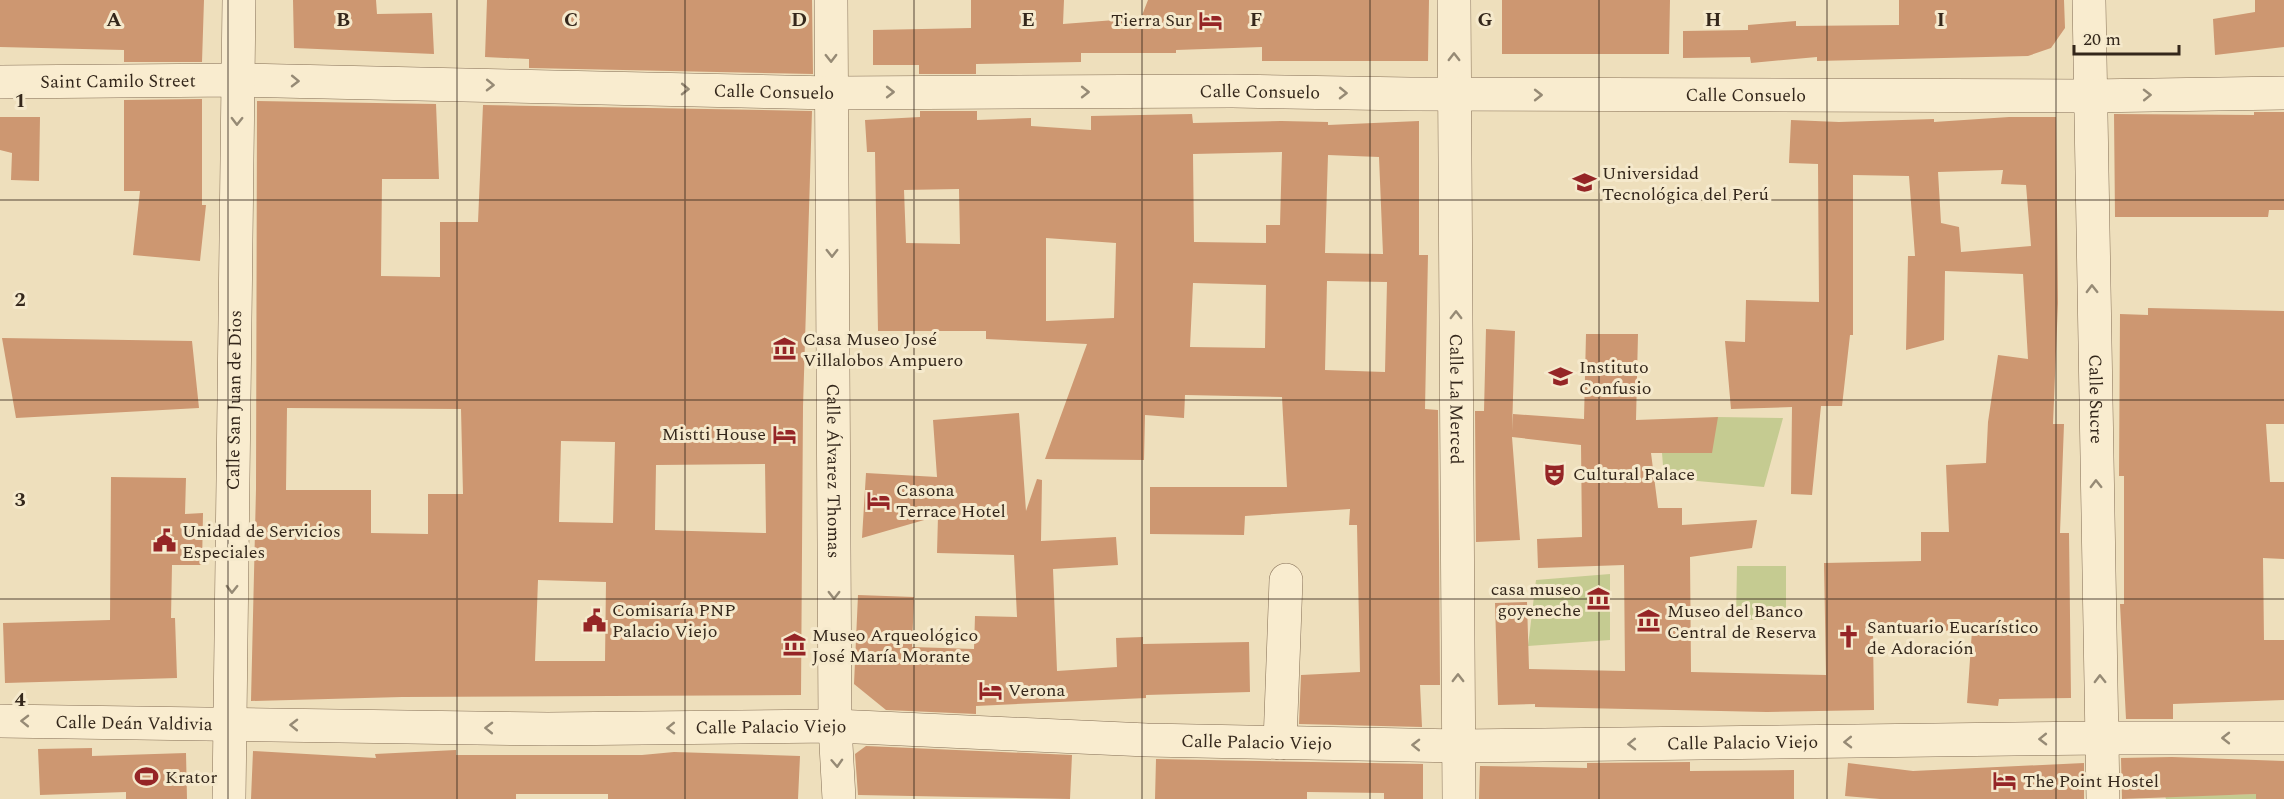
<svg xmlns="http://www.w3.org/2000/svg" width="2284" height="799" font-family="Spectral,serif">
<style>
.green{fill:#c5cb91}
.building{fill:#cd9771;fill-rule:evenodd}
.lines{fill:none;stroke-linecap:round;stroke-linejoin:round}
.minor-casing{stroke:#856f56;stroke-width:34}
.minor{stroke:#f9eccf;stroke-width:33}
.oneway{stroke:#968a75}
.grid{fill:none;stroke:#34271b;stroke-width:1.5;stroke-opacity:0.55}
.labels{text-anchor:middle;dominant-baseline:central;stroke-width:6;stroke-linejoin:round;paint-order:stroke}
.poi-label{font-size:18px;fill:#34271b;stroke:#f5e9cc;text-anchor:start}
.street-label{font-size:18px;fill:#34271b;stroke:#f5e9cc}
.grid-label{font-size:20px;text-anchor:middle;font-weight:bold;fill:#34271b;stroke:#f5e9cc;stroke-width:6;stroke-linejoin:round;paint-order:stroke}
</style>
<rect width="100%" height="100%" fill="#eedfbc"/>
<path class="green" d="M1718 417 1783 418 1764 487 1664 478 1662 453Z
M1737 566H1786V620H1736Z
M1610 574V640L1528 646 1536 580Z
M2256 794V799H2166L2165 796Z"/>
<path class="building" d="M0 0H204L202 62H124V50L0 47Z
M293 0H376L377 14 432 13 434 54 294 48Z
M487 0H812L813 74 529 68V59L485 57Z
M971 0H1064L1063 24 1141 18 1148 0H1429L1428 61H1262V47L1176 50V53H1081V62L976 64V74H919V65H873V30L971 28Z
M1502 0H1670L1669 54H1502Z
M1899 0H2064L2065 28 2051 48 2028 56 1817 61V57L1751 63 1750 57 1683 58V31L1748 30V25L1796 21V26L1899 25Z
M2255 0H2284V47L2215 55 2213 19 2255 12Z
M202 99V205H206L200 261 133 255 140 191H124V100Z
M257 101 436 104 439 179H382L381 276 440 277V222H478L483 105 812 111 803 407 801 695 402 697 251 701 256 489ZM287 408 461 409 463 494H428V534L371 533V490H286ZM561 441 615 442 613 523 559 522ZM765 464 766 533 655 530 656 465ZM538 580 606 582 605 661H535Z
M920 111H977V120L1031 118V126L1091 130V116L1192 114 1193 123 1281 121 1328 122V125L1419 121V255H1428L1425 409 1438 410 1440 685H1420L1422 727 1299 724 1301 675 1360 672 1357 525H1349L1350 509 1245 516 1244 535 1150 534V487H1287L1282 397 1185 395 1184 418 1145 415 1144 460 1045 459 1087 344 986 339V331H878L875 152H867L865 120 920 117ZM1282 152 1280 225H1266V243L1194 242 1193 154ZM1328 155 1379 157 1383 254 1325 253ZM959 189 960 244 906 243 904 190ZM1046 238 1116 243 1114 318 1046 321ZM1327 281 1387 282 1385 372 1325 370ZM1193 283 1266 285 1265 348 1190 347Z
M2254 112H2284V210H2269L2268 217H2115L2114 114 2254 115Z
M0 117H40L39 181 11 180 12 153 0 150Z
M2009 117H2056L2058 303 2053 424H2064L2060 533H2069L2071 698 1999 699 1998 706 1967 703 1972 630 1873 633 1874 710 1767 712 1535 707V704L1498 705 1495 603 1527 602 1529 669 1625 671 1624 565 1538 568 1537 539 1582 537 1581 445 1512 437 1520 540 1476 542 1475 411H1484L1486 329 1515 331 1512 431 1513 414 1584 419 1586 334H1638L1636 420 1718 417 1712 453H1651L1658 508H1682V525L1757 520 1752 548 1690 557 1691 672 1826 675 1824 563 1921 561V532H1949L1946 465 1986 463 1988 422 1998 355 2028 359 2023 274 1945 271 1944 340 1906 350 1908 256H1915L1909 176 1853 175V335H1850L1842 406H1821L1812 495 1791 494 1792 407 1731 409 1725 341 1745 342 1746 300 1819 302 1818 164 1789 163 1791 120 1839 122 1934 119V122ZM2003 170 2001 184 2026 185 2031 246 1961 252 1959 227 1941 223 1938 172Z
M2148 308 2284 311V424H2266L2270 482H2284V559L2263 558 2264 640H2284V700L2173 704V719H2126L2120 604H2124V476H2119L2120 314 2148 315Z
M2 338 192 341 199 408 16 418Z
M1019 413 1026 511 1037 479 1042 480 1041 541 1116 537 1118 565 1053 569 1057 671 1117 667 1116 638 1143 637V644L1249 642 1250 692 1146 695V698L976 706V714L886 710 854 684 858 595 914 597 912 647 974 649 975 616 1017 617 1014 555 937 553 938 516 862 538 866 473 937 477 933 420Z
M111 477 186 478 185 514 203 513 202 565H172L171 618H175L177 678 5 683 3 623 110 620Z
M866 746 1072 755 1070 799 858 795 855 754Z
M92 748V756L186 753 187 799H126V792L40 795 38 749Z
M456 750V755H642L674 752 800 756 798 799H608V794H516V799H251L253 751 376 758 375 754Z
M2172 757 2284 761V799H2256V794L2122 799 2121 758Z
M1156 759 1423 764V799H1384V793L1307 792V799H1155Z
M1690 762V771L1794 770V799H1479L1480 766 1587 768V763Z
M1848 763 1913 771 2084 763V799H1880L1845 796Z"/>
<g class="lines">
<defs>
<g id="minor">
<path id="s1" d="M831 0 835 726 839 799"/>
<path id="s2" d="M1454 0 1459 799"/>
<path id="s3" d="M2089 0 2103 799"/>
<path id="s4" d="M0 82 237 80 832 93 1232 91 1410 94 2089 96 2284 93"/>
<path id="s5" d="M0 721 548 729 835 726 1147 740 1459 746 2102 738H2284"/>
<path d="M1280 743 1286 580"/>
<path id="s6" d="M229 799 239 0"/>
</g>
</defs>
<use href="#minor" class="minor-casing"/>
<use href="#minor" class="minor"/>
</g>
<defs><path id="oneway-chevron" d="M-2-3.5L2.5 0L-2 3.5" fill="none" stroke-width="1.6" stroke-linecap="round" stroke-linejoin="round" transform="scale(1.5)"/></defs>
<g class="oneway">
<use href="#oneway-chevron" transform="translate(1454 57) rotate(-90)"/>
<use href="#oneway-chevron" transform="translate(831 58) rotate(89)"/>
<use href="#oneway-chevron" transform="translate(295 81) rotate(1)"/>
<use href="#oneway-chevron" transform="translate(490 85) rotate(1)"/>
<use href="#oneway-chevron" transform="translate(685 89) rotate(1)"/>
<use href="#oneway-chevron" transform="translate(890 92)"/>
<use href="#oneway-chevron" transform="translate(1085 92)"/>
<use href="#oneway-chevron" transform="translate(1343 93) rotate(1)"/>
<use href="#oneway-chevron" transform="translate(1538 95)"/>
<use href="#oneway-chevron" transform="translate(2147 95) rotate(-1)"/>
<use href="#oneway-chevron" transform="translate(237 121) rotate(91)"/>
<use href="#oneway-chevron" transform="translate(832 253) rotate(90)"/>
<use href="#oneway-chevron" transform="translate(2092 289) rotate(-91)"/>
<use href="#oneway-chevron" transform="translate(1456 315) rotate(-90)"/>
<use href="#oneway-chevron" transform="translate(2096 484) rotate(-91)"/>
<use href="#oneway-chevron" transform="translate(232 589) rotate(91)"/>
<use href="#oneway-chevron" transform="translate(834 595) rotate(90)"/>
<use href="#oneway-chevron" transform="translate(1458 678) rotate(-90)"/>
<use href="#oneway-chevron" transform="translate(2100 679) rotate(-91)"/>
<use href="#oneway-chevron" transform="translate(25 721) rotate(-179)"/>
<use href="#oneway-chevron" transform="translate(294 725) rotate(-179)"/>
<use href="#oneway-chevron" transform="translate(489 728) rotate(-179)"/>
<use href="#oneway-chevron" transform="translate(671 728) rotate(179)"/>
<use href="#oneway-chevron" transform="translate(2226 738) rotate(-180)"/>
<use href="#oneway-chevron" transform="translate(2043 739) rotate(179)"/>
<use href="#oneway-chevron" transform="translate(1848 742) rotate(179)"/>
<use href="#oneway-chevron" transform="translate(1632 744) rotate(179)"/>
<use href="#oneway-chevron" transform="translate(1416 745) rotate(-179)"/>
<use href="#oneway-chevron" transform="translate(837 763) rotate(87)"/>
</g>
<path class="grid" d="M228 0V799M457 0V799M685 0V799M914 0V799M1142 0V799M1370 0V799M1599 0V799M1827 0V799M2056 0V799M0 200H2284M0 400H2284M0 599H2284"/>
<defs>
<symbol id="hotel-bare" viewBox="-9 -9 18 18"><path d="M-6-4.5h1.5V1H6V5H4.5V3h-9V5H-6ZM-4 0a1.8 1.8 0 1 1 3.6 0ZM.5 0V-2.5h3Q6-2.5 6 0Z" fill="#952526" stroke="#f5e9cc" stroke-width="2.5" paint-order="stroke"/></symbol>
<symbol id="university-bare" viewBox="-9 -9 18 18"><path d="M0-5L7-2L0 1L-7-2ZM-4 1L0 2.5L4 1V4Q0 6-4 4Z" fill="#952526" stroke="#f5e9cc" stroke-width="2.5" paint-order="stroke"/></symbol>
<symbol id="museum-bare" viewBox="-9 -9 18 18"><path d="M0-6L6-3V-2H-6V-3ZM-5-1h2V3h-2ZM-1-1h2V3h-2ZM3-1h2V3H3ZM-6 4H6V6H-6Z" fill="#952526" stroke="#f5e9cc" stroke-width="2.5" paint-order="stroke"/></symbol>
<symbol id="theatre-bare" viewBox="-9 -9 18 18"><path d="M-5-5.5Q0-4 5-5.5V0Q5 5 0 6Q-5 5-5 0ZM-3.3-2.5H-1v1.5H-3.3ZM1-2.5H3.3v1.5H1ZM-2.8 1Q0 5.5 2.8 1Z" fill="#952526" stroke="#f5e9cc" stroke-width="2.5" paint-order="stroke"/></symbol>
<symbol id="civic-bare" viewBox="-9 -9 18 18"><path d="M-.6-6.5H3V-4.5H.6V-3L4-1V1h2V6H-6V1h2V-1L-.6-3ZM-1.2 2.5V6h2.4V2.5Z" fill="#952526" stroke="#f5e9cc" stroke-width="2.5" paint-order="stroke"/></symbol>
<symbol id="church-bare" viewBox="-9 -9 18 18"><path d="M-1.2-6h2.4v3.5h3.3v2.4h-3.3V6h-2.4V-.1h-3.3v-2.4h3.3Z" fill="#952526" stroke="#f5e9cc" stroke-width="2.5" paint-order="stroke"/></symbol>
<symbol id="stadium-bare" viewBox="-9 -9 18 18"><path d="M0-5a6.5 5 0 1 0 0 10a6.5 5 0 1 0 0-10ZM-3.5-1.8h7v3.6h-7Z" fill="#952526" stroke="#f5e9cc" stroke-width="2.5" paint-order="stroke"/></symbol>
</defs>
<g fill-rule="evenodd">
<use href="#hotel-bare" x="1194" y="4" width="33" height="33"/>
<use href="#university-bare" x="1568" y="166" width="33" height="33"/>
<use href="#museum-bare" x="768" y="332" width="33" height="33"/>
<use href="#university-bare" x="1544" y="360" width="33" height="33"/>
<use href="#hotel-bare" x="768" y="418" width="33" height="33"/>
<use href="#theatre-bare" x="1538" y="458" width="33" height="33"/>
<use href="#hotel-bare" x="862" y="484" width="33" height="33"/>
<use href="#civic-bare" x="148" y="524" width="33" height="33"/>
<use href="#museum-bare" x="1582" y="582" width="33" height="33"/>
<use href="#civic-bare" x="578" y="604" width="33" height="33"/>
<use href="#museum-bare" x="1632" y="604" width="33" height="33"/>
<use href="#church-bare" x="1832" y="620" width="33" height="33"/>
<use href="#museum-bare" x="778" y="628" width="33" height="33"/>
<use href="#hotel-bare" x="974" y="674" width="33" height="33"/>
<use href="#stadium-bare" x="130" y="760" width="33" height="33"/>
<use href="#hotel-bare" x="1988" y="764" width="33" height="33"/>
</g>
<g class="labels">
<g class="poi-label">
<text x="1192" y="20" text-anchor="end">Tierra Sur</text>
<text x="1602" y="173">Universidad<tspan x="1602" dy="21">Tecnológica del Perú</tspan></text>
<text x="803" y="339">Casa Museo José<tspan x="803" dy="21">Villalobos Ampuero</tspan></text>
<text x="1579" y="367">Instituto<tspan x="1579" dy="21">Confusio</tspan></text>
<text x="766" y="434" text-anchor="end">Mistti House</text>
<text x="1573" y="474">Cultural Palace</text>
<text x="896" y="490">Casona<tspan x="896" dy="21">Terrace Hotel</tspan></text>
<text x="182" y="531">Unidad de Servicios<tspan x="182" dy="21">Especiales</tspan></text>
<text x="1581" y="589" text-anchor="end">casa museo<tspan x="1581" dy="21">goyeneche</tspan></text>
<text x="612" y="610">Comisaría PNP<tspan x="612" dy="21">Palacio Viejo</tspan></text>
<text x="1667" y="611">Museo del Banco<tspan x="1667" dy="21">Central de Reserva</tspan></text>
<text x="1867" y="627">Santuario Eucarístico<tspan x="1867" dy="21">de Adoración</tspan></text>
<text x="812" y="635">Museo Arqueológico<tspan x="812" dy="21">José María Morante</tspan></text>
<text x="1008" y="690">Verona</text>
<text x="165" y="777">Krator</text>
<text x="2023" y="781">The Point Hostel</text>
</g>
<g class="street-label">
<text stroke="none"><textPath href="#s4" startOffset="118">Saint Camilo Street</textPath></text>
<text stroke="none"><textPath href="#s4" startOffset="774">Calle Consuelo</textPath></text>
<text stroke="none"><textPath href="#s4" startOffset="1260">Calle Consuelo</textPath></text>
<text stroke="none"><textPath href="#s4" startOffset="1746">Calle Consuelo</textPath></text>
<text stroke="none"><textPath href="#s6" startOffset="399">Calle San Juan de Dios</textPath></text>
<text stroke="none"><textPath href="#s2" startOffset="399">Calle La Merced</textPath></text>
<text stroke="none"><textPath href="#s3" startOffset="399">Calle Sucre</textPath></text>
<text stroke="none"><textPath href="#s1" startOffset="471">Calle Álvarez Thomas</textPath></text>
<text stroke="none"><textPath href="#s5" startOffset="134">Calle Deán Valdivia</textPath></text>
<text stroke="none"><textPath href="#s5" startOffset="771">Calle Palacio Viejo</textPath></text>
<text stroke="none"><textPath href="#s5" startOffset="1257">Calle Palacio Viejo</textPath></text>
<text stroke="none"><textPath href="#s5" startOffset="1743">Calle Palacio Viejo</textPath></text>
</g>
</g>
<g class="grid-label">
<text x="114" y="26">A</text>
<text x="343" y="26">B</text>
<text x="571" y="26">C</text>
<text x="799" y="26">D</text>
<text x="1028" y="26">E</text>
<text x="1256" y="26">F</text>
<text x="1485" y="26">G</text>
<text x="1713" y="26">H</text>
<text x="1941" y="26">I</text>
<text x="20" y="107">1</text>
<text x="20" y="306">2</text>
<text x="20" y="506">3</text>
<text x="20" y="706">4</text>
</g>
<path d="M2074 45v9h105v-9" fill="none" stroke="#34271b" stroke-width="3"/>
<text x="2083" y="45" font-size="18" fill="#34271b" stroke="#f5e9cc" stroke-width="4.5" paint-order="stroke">20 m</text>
</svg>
